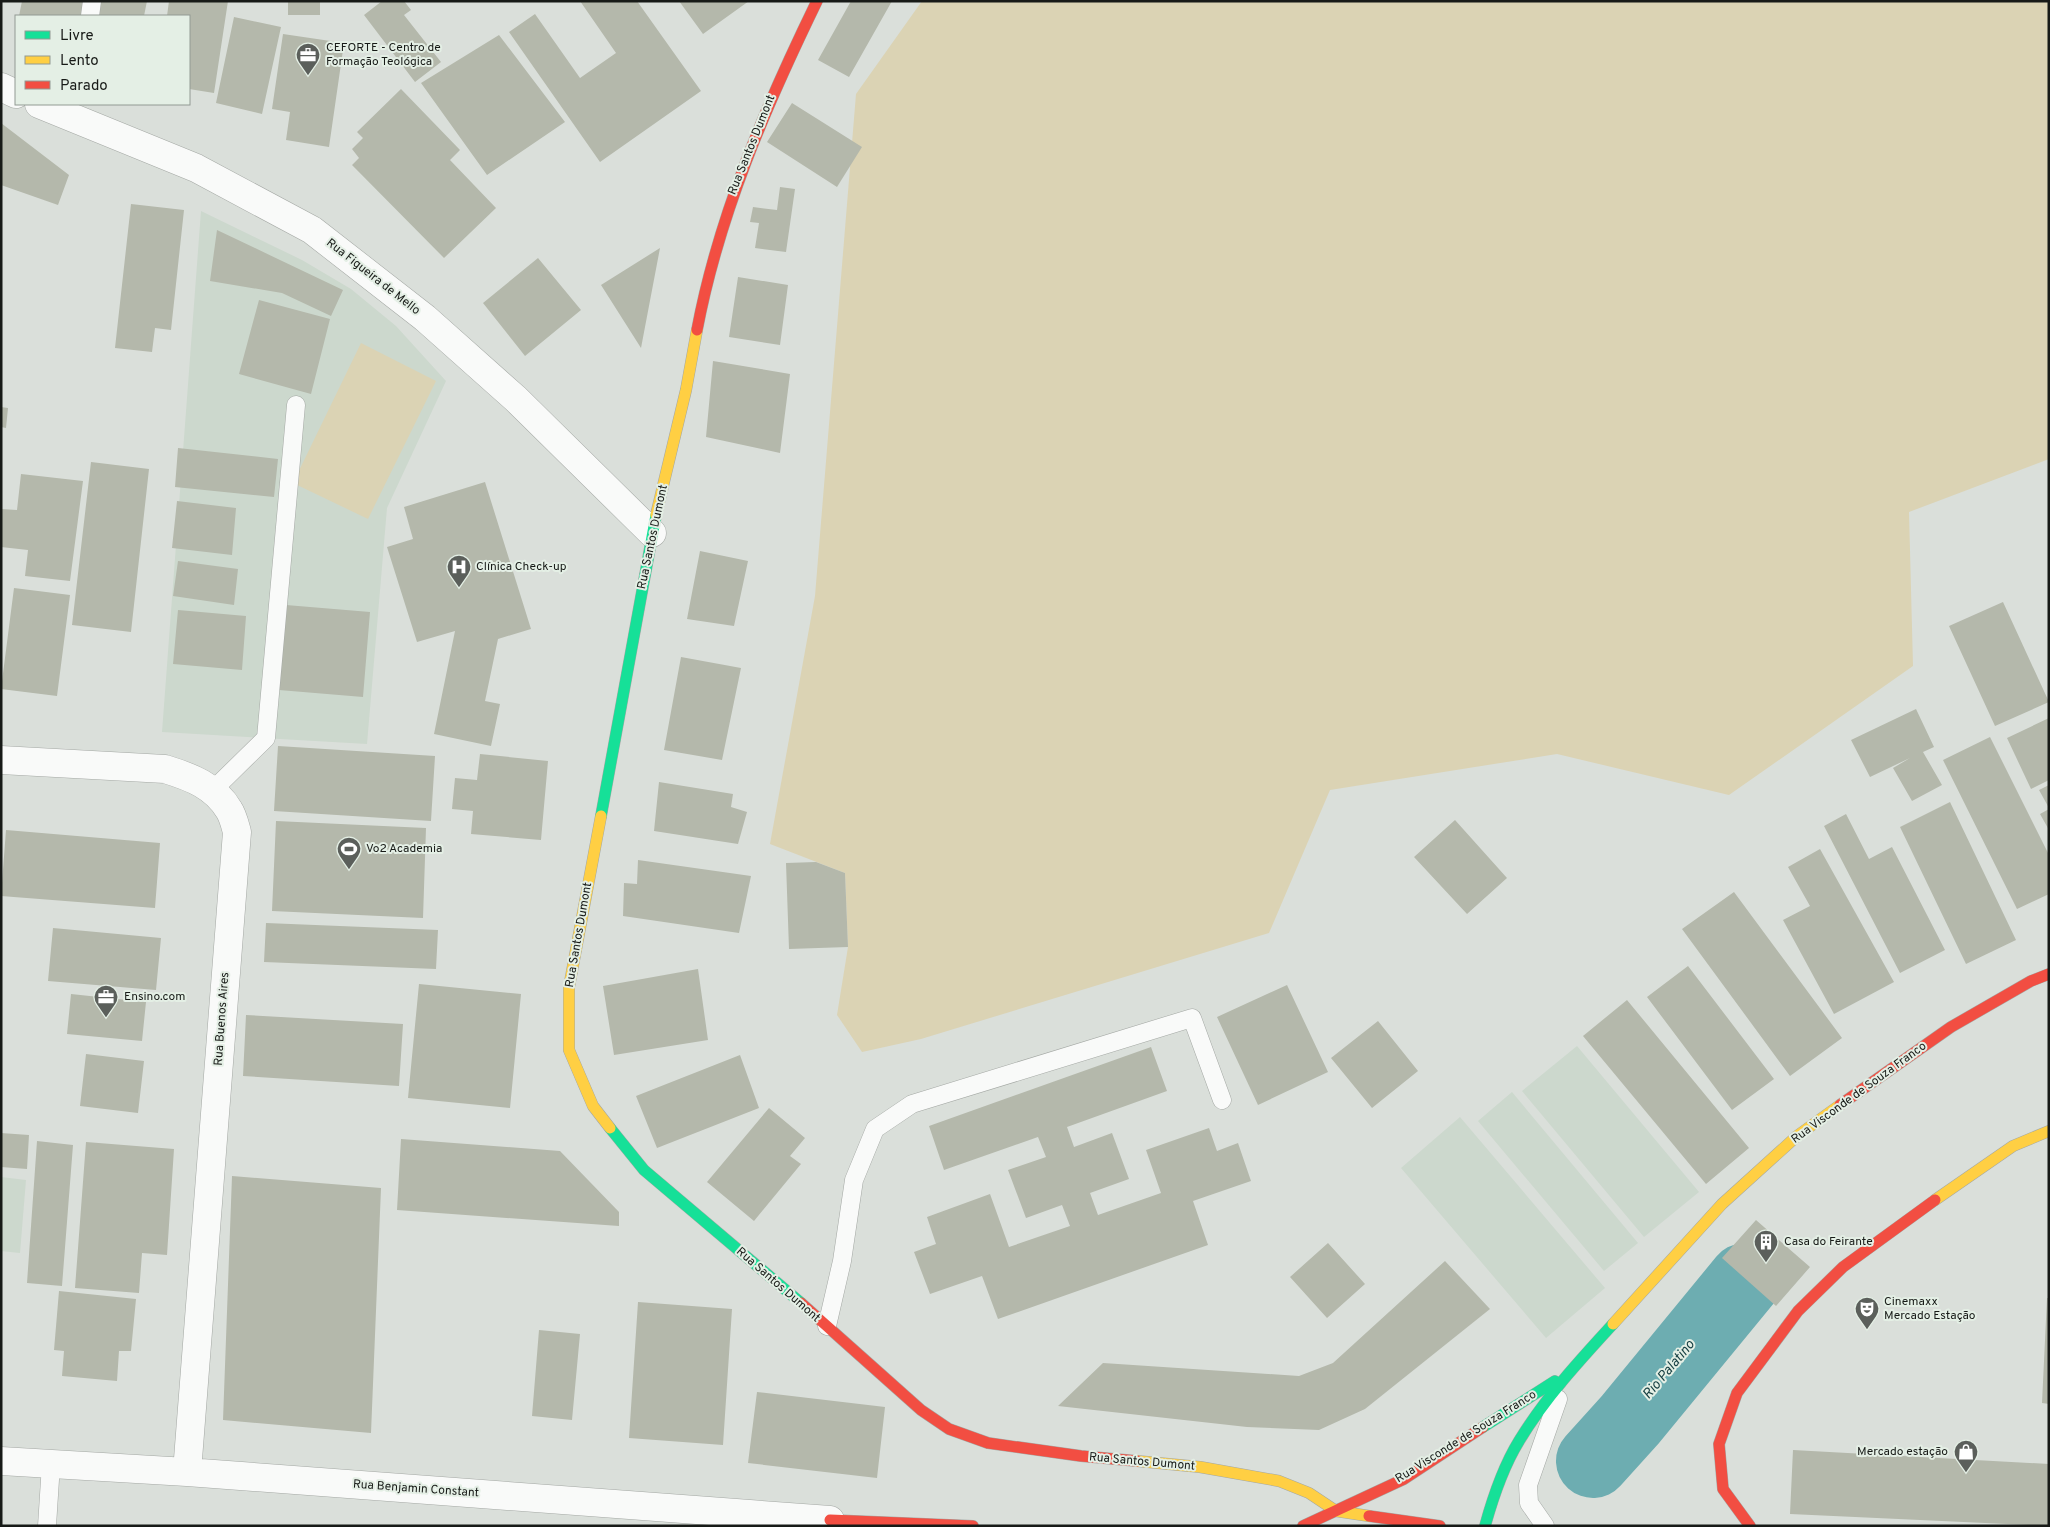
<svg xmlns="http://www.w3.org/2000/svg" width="2050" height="1527" font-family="Overpass,sans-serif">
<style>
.built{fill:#ccd8cd}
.green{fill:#dbd3b4}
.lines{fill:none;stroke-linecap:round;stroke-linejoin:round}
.river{stroke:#6dadb1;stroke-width:74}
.building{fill:#b4b8ab}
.lane-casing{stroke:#a4a8a4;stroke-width:19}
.street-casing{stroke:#a4a8a4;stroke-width:29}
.fast-casing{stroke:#a4a8a4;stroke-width:12}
.slow-casing{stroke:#a4a8a4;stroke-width:12}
.jam-casing{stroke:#a4a8a4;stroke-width:12}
.lane{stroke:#f9faf9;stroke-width:18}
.street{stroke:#f9faf9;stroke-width:28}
.fast{stroke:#16e098;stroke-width:11}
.slow{stroke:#ffcf43;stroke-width:11}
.jam{stroke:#f24e42;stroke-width:11}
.labels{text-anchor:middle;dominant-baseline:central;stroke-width:4;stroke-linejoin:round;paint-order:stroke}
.poi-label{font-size:12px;fill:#171a17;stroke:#e4efe5;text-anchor:start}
.street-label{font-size:12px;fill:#171a17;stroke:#e4efe5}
.water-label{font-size:14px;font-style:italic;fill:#174043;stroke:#e4efe5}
</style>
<rect width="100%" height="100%" fill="#dadfda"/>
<path class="built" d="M201 211 302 260 351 289 396 326 446 381 387 508 367 744 162 732Z
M1577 1046 1699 1192 1644 1237 1522 1091Z
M1512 1092 1638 1243 1604 1271 1478 1121Z
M1460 1117 1605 1288 1546 1338 1401 1168Z
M1 1177 26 1180 20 1253 1 1251Z"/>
<path class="green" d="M922 1H2049V459L1909 512 1913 666 1729 795 1557 754 1330 790 1269 933 921 1039 862 1052 837 1015 848 947 845 873 770 844 815 596 856 94Z
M361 343 436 381 368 519 293 483Z"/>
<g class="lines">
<path class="river" d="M1593 1461 1630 1420 1745 1280"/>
</g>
<path class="building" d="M22 1H87L85 16H19Z
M96 1H147L144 16H93Z
M169 1H228L214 93 189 89V16H167Z
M288 1H320V15H288Z
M382 1H404L411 10 404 15 441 62 415 82 364 15Z
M580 1H637L701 91 600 162 509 32 535 14 580 78 616 53Z
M679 1H749L703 34Z
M851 1H892L849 77 818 60Z
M234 17 281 27 262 114 216 103Z
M283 34 344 43 329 147 286 140 290 112 272 109Z
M499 35 565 122 487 175 421 83Z
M401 89 460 150 450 160 496 208 444 258 352 165 359 158 352 149 363 138 357 132Z
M792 103 862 147 837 187 767 142Z
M1 123 69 175 58 205 1 185Z
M780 187 795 189 786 252 755 248 759 223 750 222 753 207 777 210Z
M131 204 184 210 171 330 155 328 152 352 115 348Z
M217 230 343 290 331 316 282 293 210 281Z
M660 248 641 348 601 285Z
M538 258 581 310 525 356 483 303Z
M738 277 788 285 780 345 729 337Z
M259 300 330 319 311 394 239 374Z
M713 361 790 374 780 453 706 437Z
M1 407 8 408 6 428 1 427Z
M178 448 278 459 274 497 175 487Z
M91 462 149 469 131 632 72 625Z
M21 474 83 481 70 581 25 576 28 550 1 547V509L17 510Z
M485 482 531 629 498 639 485 701 500 704 491 746 434 734 455 631 417 642 387 547 413 539 404 507Z
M177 501 236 508 232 555 172 548Z
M700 551 748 561 734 626 687 619Z
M178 561 238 569 234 605 173 596Z
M14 588 70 595 57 696 1 689Z
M2003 602 2049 702 1995 726 1949 626Z
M286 605 370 612 363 697 279 690Z
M178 610 246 616 242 670 173 664Z
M681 657 741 668 722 760 664 750Z
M1916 709 1934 747 1923 752 1942 785 1912 801 1893 768 1910 758 1870 777 1851 740Z
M2049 718V780L2031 789 2007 738Z
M1990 737 2049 855V894L2017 909 1943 760Z
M278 746 435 756 431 821 274 811Z
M480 754 548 761 541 840 471 834 473 811 452 809 455 778 477 780Z
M659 782 733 794 731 807 747 812 738 844 654 831Z
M2049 785V808L2039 790Z
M1950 802 2016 940 1966 964 1900 827Z
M2049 809V830L2040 814Z
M1846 814 1869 859 1892 847 1945 950 1900 973 1824 826Z
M1455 820 1507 878 1467 914 1414 857Z
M276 821 426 828 423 918 272 911Z
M6 830 160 843 155 908 1 896Z
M1820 849 1894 982 1834 1014 1783 920 1810 906 1788 867Z
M638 860 751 876 739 933 623 916 624 883 637 884Z
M816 862 845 873 848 947 789 949 786 863Z
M1734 892 1842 1038 1790 1076 1682 929Z
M266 923 438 930 436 969 264 962Z
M53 928 161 938 156 990 48 981Z
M1688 966 1774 1079 1732 1110 1647 997Z
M698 969 708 1040 614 1055 603 986Z
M419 984 521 994 510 1108 408 1098Z
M1287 985 1328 1072 1258 1105 1217 1017Z
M71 994 146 1002 142 1041 67 1034Z
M1627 1000 1749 1148 1706 1184 1583 1036Z
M246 1015 403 1024 399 1086 243 1076Z
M1378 1021 1418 1071 1372 1108 1331 1058Z
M1151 1047 1167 1091 1067 1127 1074 1147 1112 1133 1129 1179 1090 1193 1098 1215 1161 1193 1146 1150 1209 1128 1217 1151 1238 1143 1251 1181 1193 1201 1208 1245 998 1319 982 1276 930 1294 914 1252 936 1244 927 1217 990 1194 1009 1247 1070 1226 1062 1205 1026 1218 1008 1170 1046 1157 1038 1137 944 1170 929 1126Z
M86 1054 144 1061 138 1113 80 1106Z
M740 1055 759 1108 657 1148 636 1096Z
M769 1108 805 1138 790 1156 801 1164 754 1221 707 1182Z
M1 1133 29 1135 27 1169 1 1167Z
M401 1139 560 1151 619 1212V1226L397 1210Z
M37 1141 73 1145 62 1286 27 1283Z
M86 1142 174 1149 167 1255 142 1253 139 1293 75 1288Z
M232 1176 381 1188 371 1433 223 1420Z
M1756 1220 1810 1267 1776 1306 1722 1258Z
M1328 1243 1365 1284 1327 1318 1290 1277Z
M1445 1261 1490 1309 1365 1409 1319 1430 1247 1427 1058 1406 1103 1363 1299 1376 1333 1363Z
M59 1291 136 1299 131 1351H119L117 1381 62 1376 64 1351 54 1350Z
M2047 1298H2049V1404L2042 1403Z
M638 1302 732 1309 723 1445 629 1438Z
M539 1330 580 1334 572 1420 532 1416Z
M757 1392 885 1407 877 1478 748 1463Z
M1793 1450 2049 1464V1526L1790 1514Z"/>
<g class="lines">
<defs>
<path id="lane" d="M90 16 92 1
M213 790 266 738 296 405
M827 1326 842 1261 854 1180 875 1129 912 1104 1192 1018 1222 1100
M47 1526 51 1464
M1545 1526 1529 1503 1528 1485 1558 1399"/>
<path id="street" d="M1 87 16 94
M39 104 196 168 312 230 425 318 516 399 652 533
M1 760 165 769C191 777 215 786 229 810 233 816 235 825 237 832L187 1472
M1 1461 187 1472 830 1520"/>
<path id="fast" d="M601 816 656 515
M610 1128 644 1170 801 1303
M1483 1427 1555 1381
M1485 1526C1493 1497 1503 1467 1519 1441 1545 1398 1579 1361 1613 1324"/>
<path id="slow" d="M656 515 686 390 697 330
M601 816 569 987V1050L593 1106 610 1128
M1935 1200 2013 1146 2049 1131
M1613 1324 1722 1204 1797 1136 1840 1105
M1137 1461 1200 1467 1279 1481 1309 1493 1336 1511 1369 1516"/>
<path id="jam" d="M697 330C719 214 766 106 817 1
M1840 1105 1951 1027 2031 981 2049 974
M801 1303 921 1410 949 1429 988 1443 1081 1456 1137 1461
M1369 1516 1440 1526
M830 1520 973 1526
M1303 1526 1404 1479 1483 1427
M1750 1526 1723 1489 1719 1444 1737 1393 1798 1311 1843 1267 1935 1200"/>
</defs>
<use href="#lane" class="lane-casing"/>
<use href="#street" class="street-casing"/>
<use href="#fast" class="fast-casing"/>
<use href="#slow" class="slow-casing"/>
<use href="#jam" class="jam-casing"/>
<use href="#lane" class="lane"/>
<use href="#street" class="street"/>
<use href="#fast" class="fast"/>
<use href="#slow" class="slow"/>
<use href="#jam" class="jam"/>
</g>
<defs>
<symbol id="office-pin" viewBox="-11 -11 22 30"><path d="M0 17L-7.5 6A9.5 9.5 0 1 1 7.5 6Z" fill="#5b5f5b" stroke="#e4efe5"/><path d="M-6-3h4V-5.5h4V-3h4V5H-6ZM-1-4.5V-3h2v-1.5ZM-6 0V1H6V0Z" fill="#fff"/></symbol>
<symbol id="hospital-pin" viewBox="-11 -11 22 30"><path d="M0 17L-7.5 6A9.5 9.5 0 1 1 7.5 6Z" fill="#5b5f5b" stroke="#e4efe5"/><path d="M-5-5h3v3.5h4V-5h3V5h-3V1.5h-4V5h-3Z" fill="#fff"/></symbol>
<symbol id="stadium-pin" viewBox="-11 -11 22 30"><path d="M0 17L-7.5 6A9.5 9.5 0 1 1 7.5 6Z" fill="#5b5f5b" stroke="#e4efe5"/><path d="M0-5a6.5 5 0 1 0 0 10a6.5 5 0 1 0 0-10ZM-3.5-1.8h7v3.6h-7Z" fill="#fff"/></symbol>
<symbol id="building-pin" viewBox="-11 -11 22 30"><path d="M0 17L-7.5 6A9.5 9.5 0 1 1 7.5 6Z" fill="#5b5f5b" stroke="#e4efe5"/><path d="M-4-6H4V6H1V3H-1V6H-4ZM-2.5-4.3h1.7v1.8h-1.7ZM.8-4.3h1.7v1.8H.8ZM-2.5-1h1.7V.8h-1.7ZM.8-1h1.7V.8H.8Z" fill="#fff"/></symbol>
<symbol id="theatre-pin" viewBox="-11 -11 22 30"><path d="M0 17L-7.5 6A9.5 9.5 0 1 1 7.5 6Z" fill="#5b5f5b" stroke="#e4efe5"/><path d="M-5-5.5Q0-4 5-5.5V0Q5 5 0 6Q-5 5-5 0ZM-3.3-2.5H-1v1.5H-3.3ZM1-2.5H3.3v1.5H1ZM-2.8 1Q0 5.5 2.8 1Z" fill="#fff"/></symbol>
<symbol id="shop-pin" viewBox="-11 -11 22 30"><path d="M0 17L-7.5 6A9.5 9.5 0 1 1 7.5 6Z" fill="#5b5f5b" stroke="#e4efe5"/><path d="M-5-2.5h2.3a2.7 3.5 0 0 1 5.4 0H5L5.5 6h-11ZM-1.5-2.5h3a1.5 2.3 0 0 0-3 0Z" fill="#fff"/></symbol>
</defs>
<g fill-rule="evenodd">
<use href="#office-pin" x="294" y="41" width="28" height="38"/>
<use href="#hospital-pin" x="445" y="553" width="28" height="38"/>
<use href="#stadium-pin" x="335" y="835" width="28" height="38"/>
<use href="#office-pin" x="92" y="983" width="28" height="38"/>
<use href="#building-pin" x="1752" y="1228" width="28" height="38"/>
<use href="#theatre-pin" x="1853" y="1295" width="28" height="38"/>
<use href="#shop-pin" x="1952" y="1438" width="28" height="38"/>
</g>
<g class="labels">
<g class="poi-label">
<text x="326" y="48">CEFORTE - Centro de<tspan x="326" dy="14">Formação Teológica</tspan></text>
<text x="476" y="567">Clínica Check-up</text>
<text x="366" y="849">Vo2 Academia</text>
<text x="124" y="997">Ensino.com</text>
<text x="1784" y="1242">Casa do Feirante</text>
<text x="1884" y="1302">Cinemaxx<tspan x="1884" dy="14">Mercado Estação</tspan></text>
<text x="1948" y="1452" text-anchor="end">Mercado estação</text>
</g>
<g class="street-label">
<text transform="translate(752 145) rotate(-68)">Rua Santos Dumont</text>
<text transform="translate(373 277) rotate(38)">Rua Figueira de Mello</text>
<text transform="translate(653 537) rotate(-78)">Rua Santos Dumont</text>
<text transform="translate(579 935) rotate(-80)">Rua Santos Dumont</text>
<text transform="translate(222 1019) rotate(-86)">Rua Buenos Aires</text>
<text transform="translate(1859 1093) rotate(-36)">Rua Visconde de Souza Franco</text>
<text transform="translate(778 1285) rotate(41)">Rua Santos Dumont</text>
<text transform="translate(1466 1437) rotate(-32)">Rua Visconde de Souza Franco</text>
<text transform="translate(1142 1462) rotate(5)">Rua Santos Dumont</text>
<text transform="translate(416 1489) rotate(4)">Rua Benjamin Constant</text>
</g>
<g class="water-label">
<text transform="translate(1669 1370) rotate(-50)">Rio Palatino</text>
</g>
</g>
<rect width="2050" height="1527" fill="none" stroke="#171a17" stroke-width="5"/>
<rect x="15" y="15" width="175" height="90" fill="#e4efe5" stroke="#929a93"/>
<rect x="25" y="31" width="25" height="8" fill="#16e098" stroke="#929a93"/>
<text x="60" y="40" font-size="15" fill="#171a17">Livre</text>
<rect x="25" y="56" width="25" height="8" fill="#ffcf43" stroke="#929a93"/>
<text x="60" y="65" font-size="15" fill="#171a17">Lento</text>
<rect x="25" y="81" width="25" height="8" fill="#f24e42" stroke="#929a93"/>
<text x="60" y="90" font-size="15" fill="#171a17">Parado</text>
</svg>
